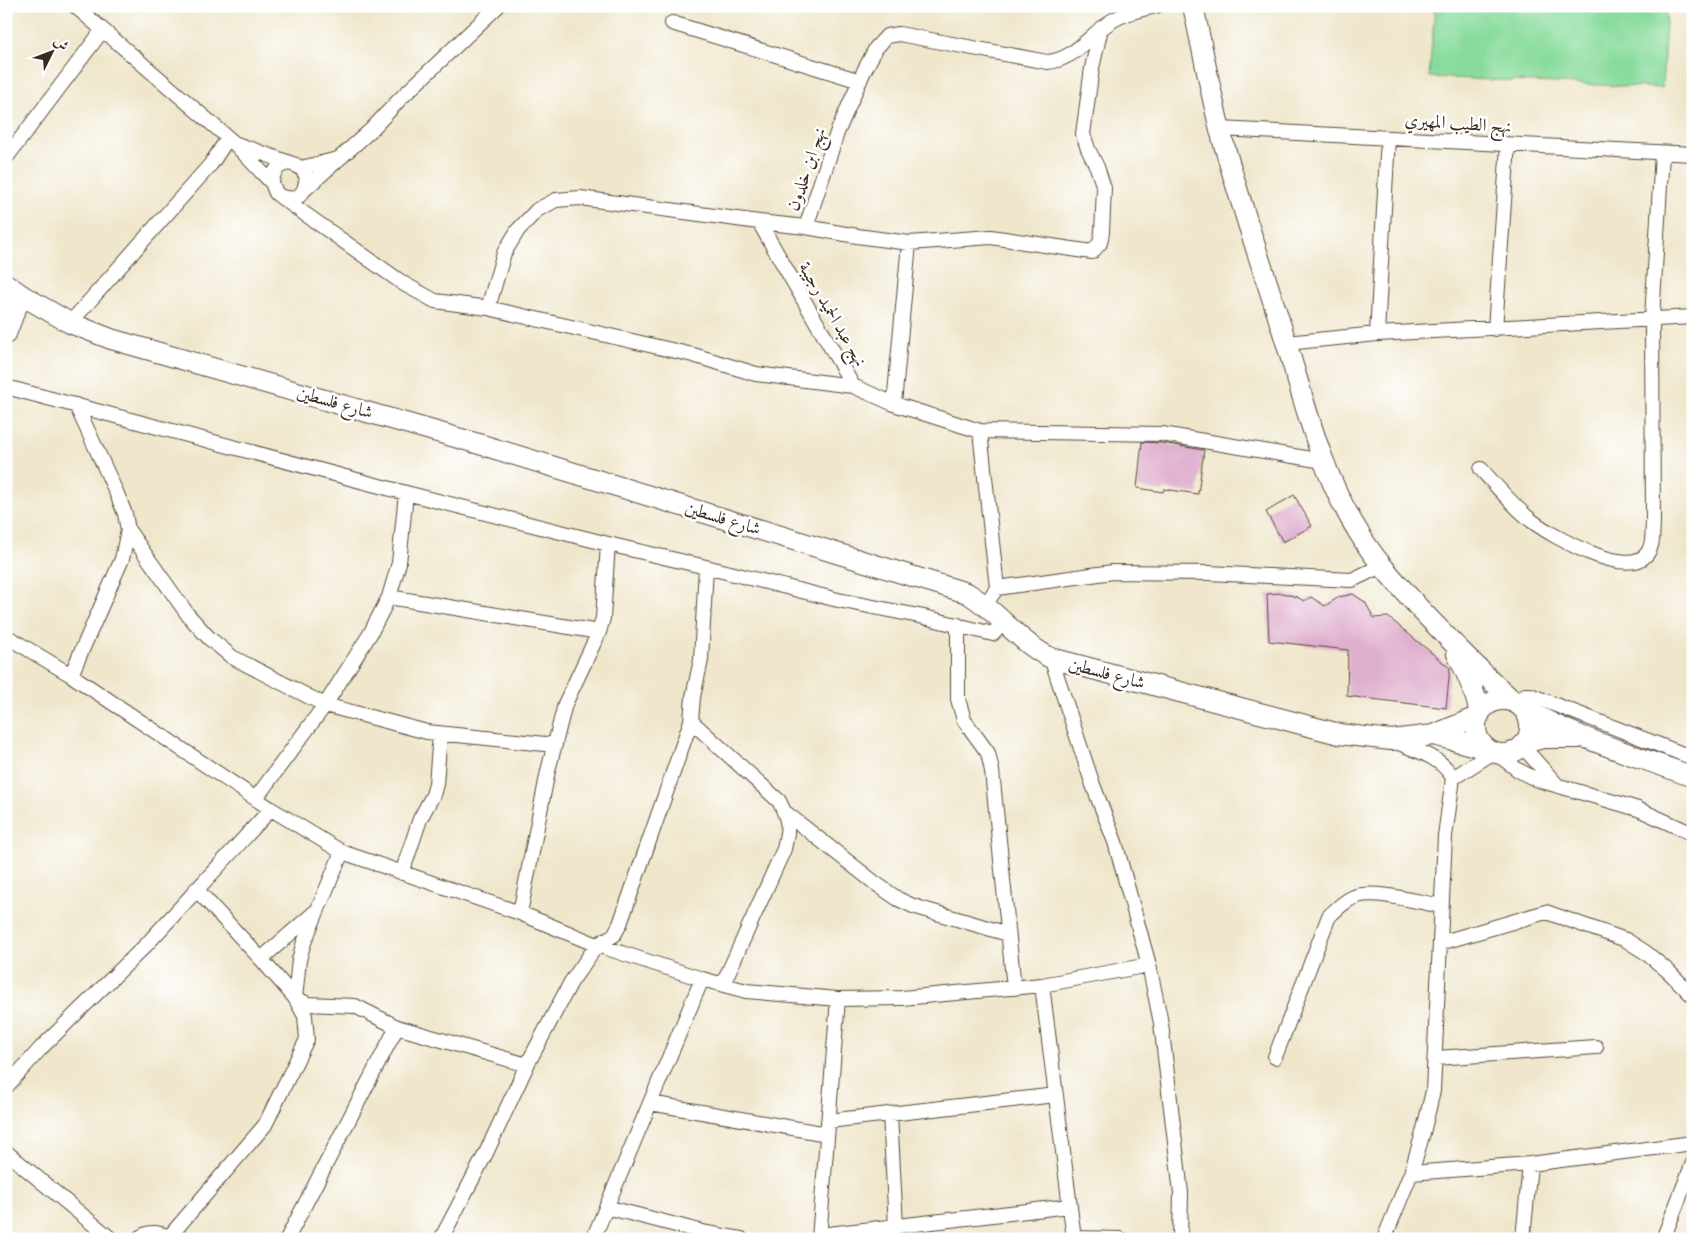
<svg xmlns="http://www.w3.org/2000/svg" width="1699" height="1245" font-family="'IM FELL Great Primer',Amiri,serif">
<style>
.green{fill:#88db9c;stroke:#62825d}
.building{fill:#dfafce}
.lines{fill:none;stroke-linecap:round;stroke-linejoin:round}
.street-casing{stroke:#564638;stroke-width:16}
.secondary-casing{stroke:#564638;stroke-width:22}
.street{stroke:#fff;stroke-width:14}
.secondary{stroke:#fff;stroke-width:20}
.labels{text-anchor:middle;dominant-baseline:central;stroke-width:5;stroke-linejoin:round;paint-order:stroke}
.street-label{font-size:18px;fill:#3b2a1e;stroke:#fff}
</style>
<rect width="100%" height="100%" fill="#fff"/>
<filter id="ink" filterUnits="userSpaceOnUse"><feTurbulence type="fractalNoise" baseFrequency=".02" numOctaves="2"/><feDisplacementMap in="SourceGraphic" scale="10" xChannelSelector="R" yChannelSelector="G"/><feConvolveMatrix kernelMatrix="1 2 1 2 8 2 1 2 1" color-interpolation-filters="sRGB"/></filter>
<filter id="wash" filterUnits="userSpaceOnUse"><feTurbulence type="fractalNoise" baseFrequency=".0096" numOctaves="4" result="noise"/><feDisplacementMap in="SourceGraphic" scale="20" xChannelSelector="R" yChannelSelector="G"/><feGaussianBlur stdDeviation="1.12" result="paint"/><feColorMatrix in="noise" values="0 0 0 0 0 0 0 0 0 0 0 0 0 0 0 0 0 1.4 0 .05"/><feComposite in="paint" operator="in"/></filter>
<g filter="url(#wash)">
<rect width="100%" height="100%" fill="#efe6cb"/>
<path class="green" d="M1435 6H1667L1662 88 1429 77Z"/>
<g id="blocks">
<path class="building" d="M1142 442 1161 443 1204 450 1198 494 1164 489 1163 492 1137 488Z
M1294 495 1312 526 1283 542 1266 512Z
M1282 593 1297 597 1304 601 1311 597 1325 606 1339 597 1353 594 1365 602 1374 618 1388 617 1450 668 1446 708 1347 696 1348 650 1269 641 1267 594Z"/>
</g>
</g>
<g filter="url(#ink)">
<use href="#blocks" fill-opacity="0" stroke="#564638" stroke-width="1"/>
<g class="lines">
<defs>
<path id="street" d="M75 6 233 142 272 183 276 193 281 197 293 199 299 196 304 190 307 178C299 157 273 159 272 183
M672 23 860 81
M1220 129 1693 154
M234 143 290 163
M6 158 102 31
M301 168 338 159
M304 190 371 130 401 98 498 6
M281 197 404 284 435 301 488 308 693 355 756 374 853 386
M759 222 853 386 894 404 980 431
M806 227 857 236 909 243 991 237 1092 252 1100 243 1102 232 1104 188 1097 167 1088 149 1083 134 1092 68 1101 28
M488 308 504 253 518 230 537 210 556 200 580 198 759 222 806 227 837 133 864 71 876 48 887 36 899 34 1047 62C1076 60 1091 32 1115 19 1128 12 1142 9 1156 6
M70 323 211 164 228 138
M1495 329 1508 145
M1377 334 1388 138
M1286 343 1377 334 1693 317
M6 387 406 493 608 544 706 567 838 600 924 617 993 634 1003 622
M894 404 909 243
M1481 469C1497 487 1513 506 1532 521 1552 536 1625 578 1646 555 1654 546 1652 533 1653 522L1652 318 1662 153
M128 530 188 615 209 638 232 657 325 705 427 732 555 745
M997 588 1113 572 1208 573 1352 580 1381 566
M389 597 599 632
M985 605 997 588 980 431 1162 434 1323 461
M958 625V699L964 720 988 753 992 771 1014 988
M6 636 71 675 271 809 342 852 520 913 597 945 702 979 746 991 838 999 902 998 1042 985 1149 965
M1051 658 1093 785 1115 842 1149 965 1161 1023 1181 1193 1180 1239
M71 675 122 559 128 530 125 514 117 494 76 405
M1517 704 1525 695H1530L1693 758
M691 721 779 801C790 822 789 826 784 849L723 984
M1523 747 1558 786
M1497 754 1518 770 1535 779 1638 809 1693 834
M1453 778 1492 753
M256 798 325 705 370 634 389 597 399 563 406 493
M786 813 875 883 898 899 913 906 1008 934
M402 873 420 819 433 795 436 784 440 734
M520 913 548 771 565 704 599 632 603 618 608 544
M1440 943 1546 912 1626 940 1645 952 1668 971 1693 996
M261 959 315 912
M1042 985 1074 1239
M295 998 308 1004 355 1006 397 1027 527 1065
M295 998 299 960 303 945 342 852
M1275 1057 1329 916C1337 909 1346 899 1357 896 1377 890 1418 902 1441 906
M1436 1058 1596 1047
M6 1087 41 1048 146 945 271 809
M650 1103 827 1134
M890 1114 896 1227
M828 1121 1056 1095
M6 1152 111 1239
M1411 1173 1530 1164 1693 1143
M606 1207 707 1233 741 1239
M820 1235 1070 1206
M169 1237 265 1125 307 1039 305 1016 295 998 261 959 196 889
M1075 1238 1121 1239
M138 1239C149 1229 161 1233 173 1239
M287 1239 397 1027
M441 1239 486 1153 527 1065 571 982 597 945 614 935 620 924 691 721 693 697 701 660 706 567
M593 1239 702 979
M819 1239 838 999
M1384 1239 1411 1173 1423 1133 1433 1091 1445 836 1453 778C1441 756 1416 751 1394 741
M1523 1239 1530 1164
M1663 1239 1693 1163"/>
<path id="secondary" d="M1193 6C1202 47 1210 89 1220 130 1239 201 1264 271 1286 342 1306 407 1322 475 1359 533 1376 562 1399 585 1421 610 1452 642 1483 675 1517 704
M6 284 23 296 70 323 111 339 479 444 967 593C998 611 1018 642 1051 658L1339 734 1391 740 1434 735 1479 716
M6 334 15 310 23 296
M1457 654C1467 673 1475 692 1480 713
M1476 727a27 27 0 1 1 54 0a27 27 0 1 1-54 0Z
M1520 706C1573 738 1635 755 1693 777
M1434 735 1487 749
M1527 742 1543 738H1579"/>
</defs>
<use href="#street" class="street-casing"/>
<use href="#secondary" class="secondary-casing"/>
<use href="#street" class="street"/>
<use href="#secondary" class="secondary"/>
</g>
</g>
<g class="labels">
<g class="street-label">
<text transform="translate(1458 123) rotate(4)">نهج الطيب المهيري</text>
<text transform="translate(806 169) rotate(-71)">نهج ابن خلدون</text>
<text transform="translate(833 314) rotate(60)">نهج عبد الحميد رجيبة</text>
<text transform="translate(335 402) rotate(16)">شارع فلسطين</text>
<text transform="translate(723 518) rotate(17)">شارع فلسطين</text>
<text transform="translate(1107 673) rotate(15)">شارع فلسطين</text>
</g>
</g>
<rect width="1699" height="1245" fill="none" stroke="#fff" stroke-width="25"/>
<g transform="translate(52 52) rotate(48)" stroke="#ffffff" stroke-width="4" paint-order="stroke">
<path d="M0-4L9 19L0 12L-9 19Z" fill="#3b2a1e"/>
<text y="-8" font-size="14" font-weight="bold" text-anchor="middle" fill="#3b2a1e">ش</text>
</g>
</svg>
